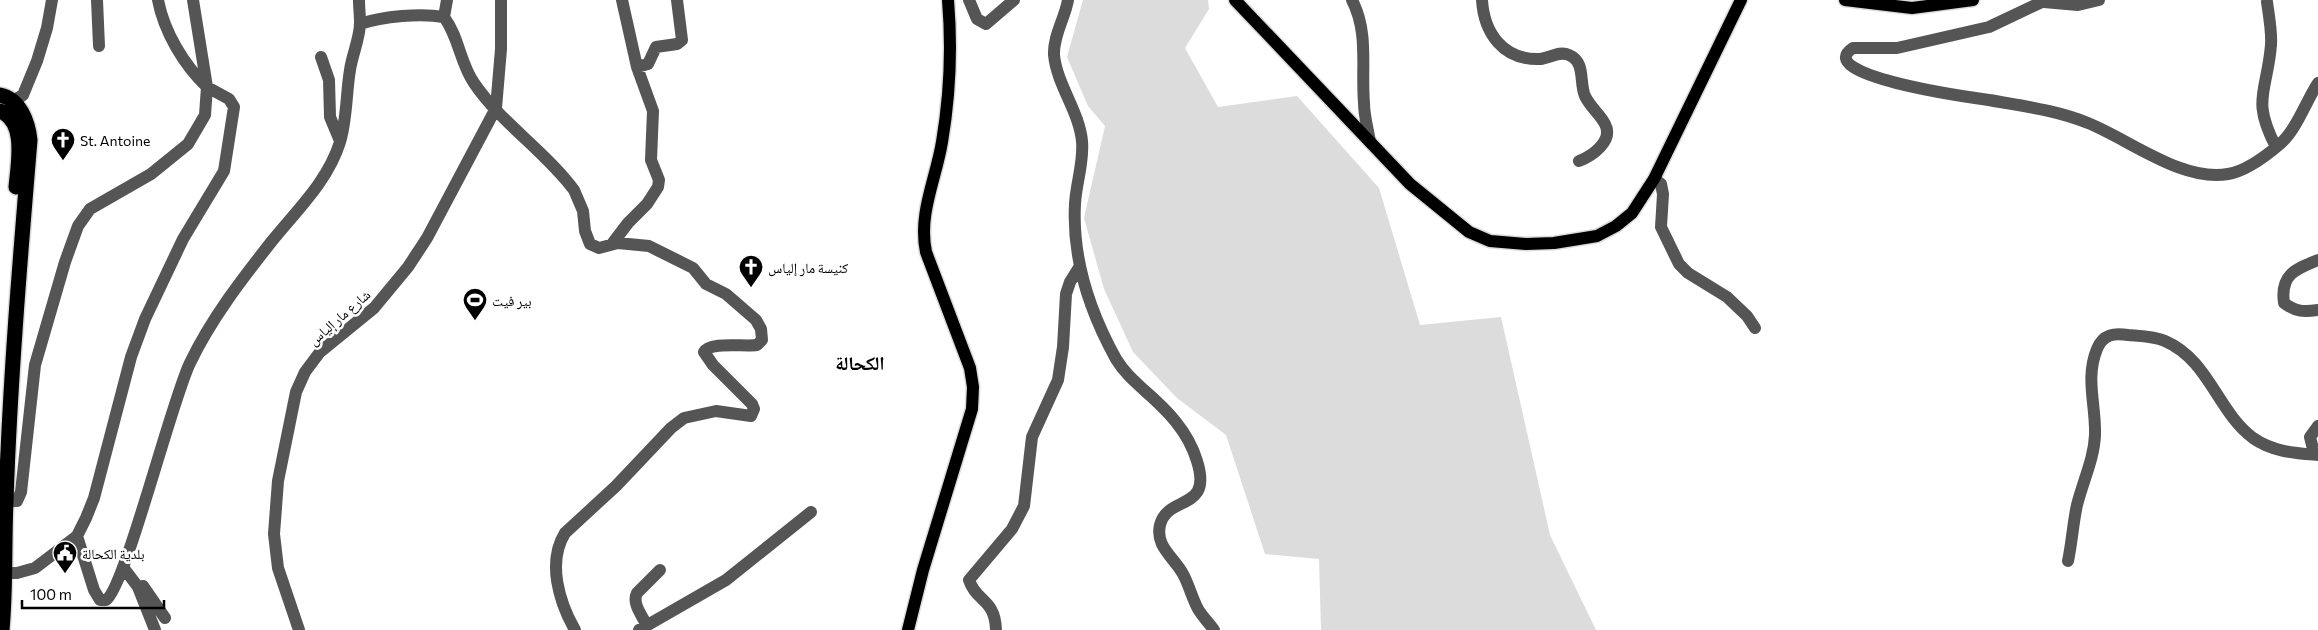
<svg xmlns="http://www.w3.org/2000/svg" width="2318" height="630" font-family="Commissioner,'Noto Naskh Arabic',sans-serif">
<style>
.green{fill:#dcdcdc}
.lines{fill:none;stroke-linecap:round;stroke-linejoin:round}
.major-casing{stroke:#dbdbdb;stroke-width:15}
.highway-casing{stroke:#dbdbdb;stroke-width:18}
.minor{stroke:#555;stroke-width:12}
.major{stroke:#000;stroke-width:12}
.highway{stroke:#000;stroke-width:15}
.labels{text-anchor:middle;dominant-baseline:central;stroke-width:5;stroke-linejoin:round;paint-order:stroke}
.poi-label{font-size:14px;fill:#000;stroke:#fff;text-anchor:start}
.street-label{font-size:14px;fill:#000;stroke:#fff}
.district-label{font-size:19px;font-weight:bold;fill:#000;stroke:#fff}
</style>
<rect width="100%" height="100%" fill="#fff"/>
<path class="green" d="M1083 0H1208L1209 9 1185 48 1218 107 1297 96 1379 188 1420 325 1501 317 1550 535 1596 630H1321L1319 559 1265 554 1226 435 1177 398 1133 352 1104 289 1084 218 1105 126 1088 106 1067 57Z"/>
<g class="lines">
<defs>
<path id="major" d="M1235 0 1410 184 1469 232 1490 241 1526 244 1554 243 1597 236 1616 226 1632 213 1654 179 1741 0
M1845 0 1912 8 1973 0
M908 630 923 570 972 409 973 387 970 368 926 252C918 214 936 179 942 142 950 95 952 48 948 0"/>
<path id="highway" d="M0 95C20 99 28 122 30 140 20 260 10 380 6 501 4 544 6 587 2 630
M0 111C27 121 18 164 16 187"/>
</defs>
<use href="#major" class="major-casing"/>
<use href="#highway" class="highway-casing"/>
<path class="minor" d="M97 0 99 46
M447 0 444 17C459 37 460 63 474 83 501 123 545 151 574 190L583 211 585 231 590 244 599 248 618 243 649 246 693 268 706 284 726 294 756 320 761 329 762 340 757 345C744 347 710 341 704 352L713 365 752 404 754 409 751 416 716 411 684 418 671 428 616 486 565 533C547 562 559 602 575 630
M969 0 977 19 986 24 1014 0
M1068 0C1065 18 1053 36 1054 55 1057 85 1079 111 1082 141 1084 163 1076 183 1075 204 1072 259 1090 312 1116 359 1124 372 1133 380 1144 390 1167 410 1188 431 1197 461 1213 512 1168 494 1160 525 1155 547 1174 557 1183 574 1189 585 1192 598 1198 609 1202 616 1209 623 1214 630
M1352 0C1369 33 1361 67 1364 103 1364 116 1368 129 1370 142
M1482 0C1484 33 1503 60 1539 59 1549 59 1559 50 1569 55 1586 62 1579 83 1585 96 1590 107 1600 114 1605 124 1614 141 1592 156 1579 161
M2046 0 1989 27 1897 48H1853C1810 76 1975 98 1989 100 2022 106 2056 110 2088 123 2130 140 2182 182 2228 174 2247 171 2266 156 2280 144 2297 129 2306 101 2318 83
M2044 2 2078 5 2099 0
M2267 2C2269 16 2272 32 2271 45 2267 93 2251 99 2276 147
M360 24C383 16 421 13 444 17
M321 57 329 80 330 117 340 141
M637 67 648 64 656 47 677 44 682 40 677 0
M13 101 23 95 37 61 47 28 52 0
M1654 179 1661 184 1663 194 1661 227 1679 264 1688 273 1727 297 1747 316 1755 328
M612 244 628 223 647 204 658 187 659 180 651 160 653 111 637 67 622 0
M2318 260C2295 269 2280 275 2284 303 2296 312 2304 312 2318 310
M2318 426 2310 437 2313 449 2318 453
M6 501H17L21 492 35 365 65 262 78 226 90 209 151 174 188 144 205 115 207 87C184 65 164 32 158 0
M77 536 94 590 100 600H106C125 588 172 399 190 363 211 319 242 279 272 241 297 210 328 181 340 142 347 119 346 94 350 70 352 55 360 38 360 23 360 15 359 7 359 0
M2068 561C2072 542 2073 523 2077 505 2083 481 2094 459 2095 435 2096 405 2085 378 2097 349 2103 334 2114 333 2128 335 2140 336 2154 336 2165 341 2209 360 2217 411 2253 438 2273 452 2295 453 2318 455
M123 567 138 587 155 630
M6 573H17L35 568 77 536 86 518 94 498 131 357 145 319 183 239 224 171 234 107 229 99 207 87 193 0
M143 586 165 618
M646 624C641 614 632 603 637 593L660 570
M299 630 278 568 274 534 278 481 296 392 305 372 320 352 374 308 408 267 427 238 496 108 501 49V0
M639 630 726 580 811 512
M996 630C995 598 976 602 969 580L1012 529 1024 506 1032 437 1058 380 1063 347 1066 294 1070 282 1080 266"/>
<use href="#major" class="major"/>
<use href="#highway" class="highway"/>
</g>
<defs>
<symbol id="church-pin" viewBox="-11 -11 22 30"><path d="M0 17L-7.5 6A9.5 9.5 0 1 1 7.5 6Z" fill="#000" stroke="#fff"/><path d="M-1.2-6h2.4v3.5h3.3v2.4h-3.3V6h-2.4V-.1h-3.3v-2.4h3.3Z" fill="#fff"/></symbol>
<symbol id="stadium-pin" viewBox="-11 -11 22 30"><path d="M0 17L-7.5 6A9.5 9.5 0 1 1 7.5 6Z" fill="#000" stroke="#fff"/><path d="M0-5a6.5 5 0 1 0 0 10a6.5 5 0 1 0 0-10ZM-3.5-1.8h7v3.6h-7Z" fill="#fff"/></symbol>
<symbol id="civic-pin" viewBox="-11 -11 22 30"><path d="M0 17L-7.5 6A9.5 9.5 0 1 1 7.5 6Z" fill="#000" stroke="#fff"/><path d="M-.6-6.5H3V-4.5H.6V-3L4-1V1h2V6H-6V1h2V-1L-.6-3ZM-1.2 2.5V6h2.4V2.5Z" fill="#fff"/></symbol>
</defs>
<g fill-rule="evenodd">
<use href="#church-pin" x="49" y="126" width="28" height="38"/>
<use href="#church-pin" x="737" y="253" width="28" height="38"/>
<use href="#stadium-pin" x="461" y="286" width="28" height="38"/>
<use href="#civic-pin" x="51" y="539" width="28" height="38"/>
</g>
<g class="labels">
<g class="poi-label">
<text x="80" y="140">St. Antoine</text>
<text x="768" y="267">كنيسة مار إلياس</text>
<text x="492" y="300">بير فيت</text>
<text x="82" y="553">بلدية الكحالة</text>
</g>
<g class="street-label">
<text transform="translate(339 317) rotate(-41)">شارع مار إلياس</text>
</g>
<g class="district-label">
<text x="860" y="362">الكحالة</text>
</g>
</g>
<path d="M22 600v8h142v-8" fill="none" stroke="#000000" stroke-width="2.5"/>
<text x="30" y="600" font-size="15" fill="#000000" stroke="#ffffff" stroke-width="4" paint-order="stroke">100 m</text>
</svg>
